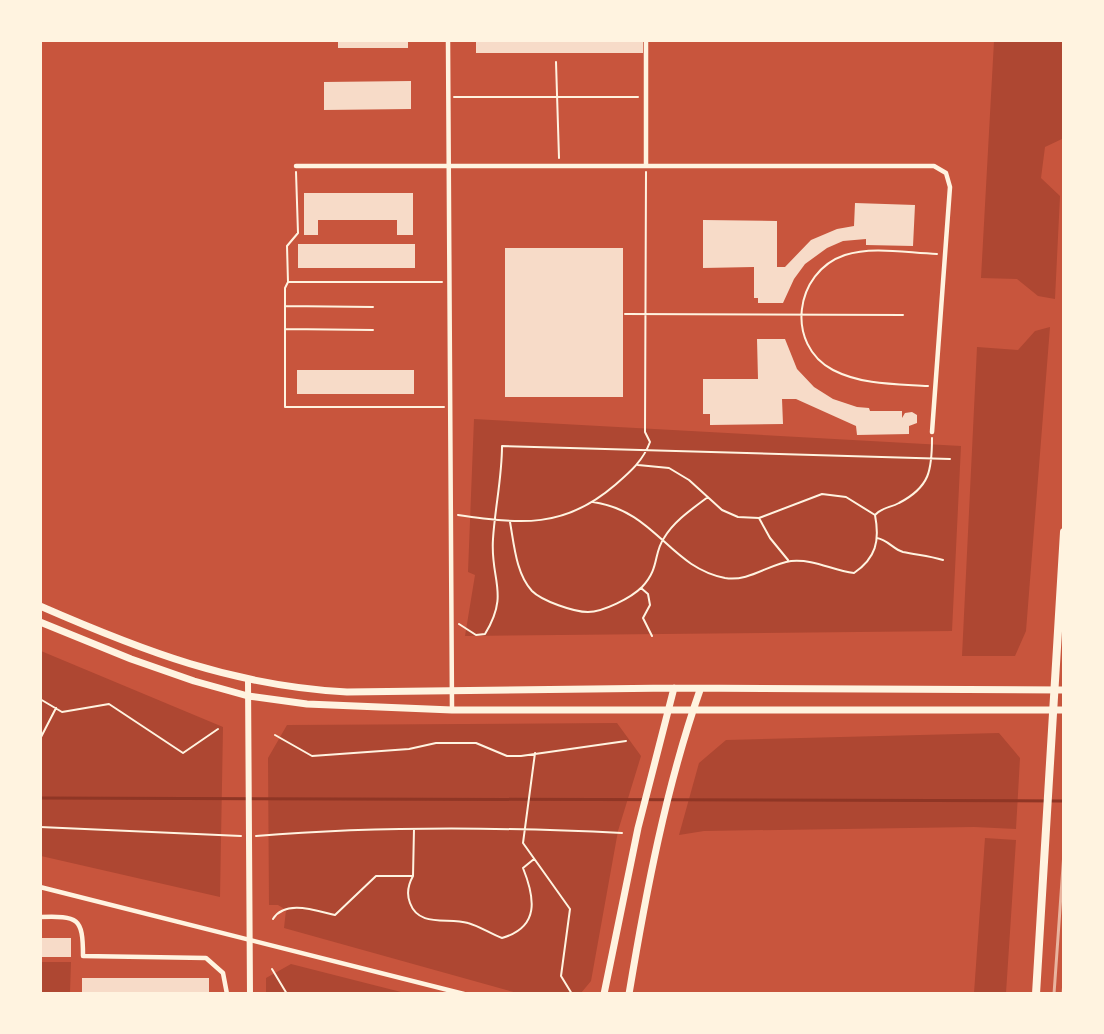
<svg xmlns="http://www.w3.org/2000/svg" width="1104" height="1034" font-family="Poppins,sans-serif">
<style>
.green{fill:#ae4732}
.lines{fill:none;stroke-linecap:round;stroke-linejoin:round}
.stream{stroke:#8f3625;stroke-width:3}
.building{fill:#f7dbc8}
.path{stroke:#fff3e0;stroke-width:2}
.minor{stroke:#fff3e0;stroke-width:4.5}
.tertiary{stroke:#fff3e0;stroke-width:6}
.secondary{stroke:#fff3e0;stroke-width:7}
.primary{stroke:#fff3e0;stroke-width:8}
.rail{stroke:#e9b49f;stroke-width:3}
</style>
<rect width="100%" height="100%" fill="#c8553d"/>
<path class="green" d="M994 41H1063L1062 139 1045 147 1041 178 1060 196 1055 299 1038 296 1017 279 981 278Z
M1050 327 1026 631 1015 656H962L977 347 1018 350 1035 331Z
M474 419 961 446 952 631 465 636 475 575 468 572Z
M41 651 223 727 220 897 41 856Z
M617 723 641 756 618 831 591 981 581 993H517L284 928 286 910 278 905H269L268 758 287 725Z
M999 733 1020 758 1016 829 974 827 704 831 679 835 699 763 726 740Z
M985 838 1016 840 1006 993H974Z
M40 962H71L70 993H41Z
M291 964 405 993H266V978Z"/>
<g class="lines">
<path class="stream" d="M40 798 1064 801"/>
</g>
<path class="building" d="M338 40H408V48H338Z
M476 40H643V53H476Z
M411 81V109L324 110V82Z
M304 193H413V235H397V220H318V235H304Z
M855 203 915 205 913 246 866 245V239L843 241 827 248 805 264 794 279 783 303H758V298H754V267L703 268V220L777 221V267H785L811 240 837 229 854 226Z
M298 244H415V268H298Z
M505 248H623V397H505Z
M757 339H785L797 369 814 387 833 399 857 407 869 408 870 411H902V418L905 413 912 412 917 415V423L909 426V434L857 435 856 426 796 399H782L783 424 710 425V414H703V379H758Z
M297 370H414V394H297Z
M40 938H71V957H40Z
M82 978H209V994H82Z"/>
<g class="lines">
<path class="path" d="M556 62 559 158
M454 97H638
M296 172 298 233 287 246 288 282H442
M288 282 285 288V407H444
M285 306 373 307
M625 314 903 315
M285 329 373 330
M928 386C896 384 862 385 833 370 785 345 794 272 845 255 873 246 907 253 937 254
M593 502C656 511 669 567 725 578 749 582 769 564 791 561 815 559 831 570 854 573 876 558 880 541 875 515L846 497 822 494 759 518 738 517 722 510 689 480 669 468 638 465
M458 515C521 524 564 529 615 485 630 472 643 461 650 442L645 432 646 172
M875 515C882 507 890 508 899 503 930 487 932 470 932 438
M759 518 770 538 788 560
M510 522C514 544 516 574 532 591 542 601 574 612 588 612 603 612 631 598 642 587 660 568 653 554 664 538 674 521 692 509 708 497
M877 538C888 540 893 549 903 552 917 555 929 556 943 560
M641 588 648 594 650 605 643 618 652 636
M459 624 476 635 485 634C510 593 490 580 493 539 495 507 502 478 502 446L950 459
M40 699 62 712 109 704 183 753 218 729
M275 735 312 756 409 749 436 743H476L507 756H521L626 741
M40 739 56 708
M535 753 523 843 570 909 561 976 572 994
M40 827 241 836
M256 836C378 826 500 827 622 833
M413 876C408 885 406 893 410 903 419 928 448 917 468 923 479 926 491 934 502 938 540 927 535 898 523 868L534 859
M273 919C285 899 317 911 335 915L376 876H413L414 829
M272 969 287 994"/>
<path class="minor" d="M448 40 452 710
M646 40V166
M296 166H934L946 173 950 187 932 432
M40 887 464 994
M40 917C78 916 83 917 83 956L206 958 223 973 227 994"/>
<path class="tertiary" d="M248 680 250 994"/>
<path class="secondary" d="M40 606C143 651 234 686 347 692L674 688 1064 690
M40 622 131 659 194 681 248 696 307 704 452 710H1064
M604 994 638 828 674 688
M629 994C646 892 666 787 700 690"/>
<path class="primary" d="M1036 994 1064 532"/>
<path class="rail" d="M1054 994 1064 852
M1063 994 1064 981"/>
</g>
<rect width="1104" height="1034" fill="none" stroke="#fff3e0" stroke-width="84"/>
</svg>
